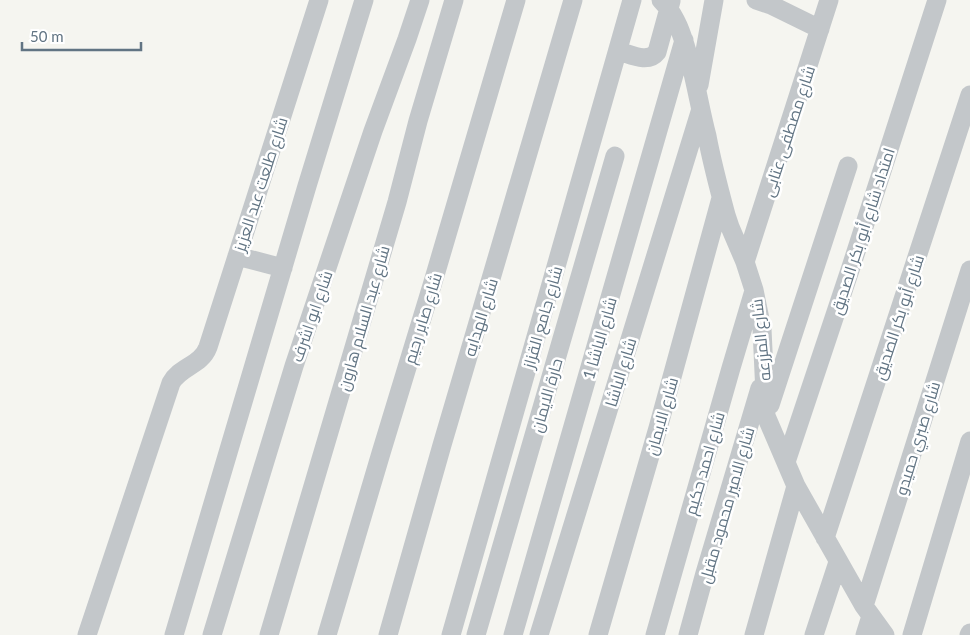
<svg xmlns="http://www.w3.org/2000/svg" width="970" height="635" font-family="Lato,Cairo,sans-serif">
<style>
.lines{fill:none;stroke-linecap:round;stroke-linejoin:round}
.street{stroke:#c3c7ca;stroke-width:19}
.labels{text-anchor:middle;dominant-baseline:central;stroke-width:5;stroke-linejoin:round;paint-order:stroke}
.street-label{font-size:16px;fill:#617483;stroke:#fff}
</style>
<rect width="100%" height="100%" fill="#f5f5f0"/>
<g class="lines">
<path class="street" d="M661 0C679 18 684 42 691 65 697 89 701 113 707 136 712 163 719 189 726 215L730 227 745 262 754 290 762 329 766 416 796 486 864 606 885 635
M756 0 771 5 820 29
M618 51C630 54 648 64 657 52L671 1
M699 85 714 0
M237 256 283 268
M745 262 829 0
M770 405 848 166
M786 462 852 264 937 0
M825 538 970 95
M864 606 970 270
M87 635 171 383C180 366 201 366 208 347L319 0
M174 635 307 186 364 0
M212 635 294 366 373 131 407 39 420 0
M269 635 397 202 418 121 454 0
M327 635 381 453 433 282 516 0
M388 635 442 445 573 0
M451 635 632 0
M476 635 615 156
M513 635 684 40
M539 635 700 112
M598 635 658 428 721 198
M655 635 731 368 753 294
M688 635 705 573 760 388
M754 635 796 486
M814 635 838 562
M865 635 871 616
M912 635 970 441
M969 635 970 633"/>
</g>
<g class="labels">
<g class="street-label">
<text transform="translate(788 131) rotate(-72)">شارع مصطفى عتابى</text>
<text transform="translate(260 184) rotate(-72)">شارع طلعت عبد العزيز</text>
<text transform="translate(862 231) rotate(-72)">امتداد شارع أبو بكر الصديق</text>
<text transform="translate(311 316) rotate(-71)">شارع ابو اشرف</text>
<text transform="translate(480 317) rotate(-73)">شارع الهدايه</text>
<text transform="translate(542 317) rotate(-74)">شارع جامع القزاز</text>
<text transform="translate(898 317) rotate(-72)">شارع أبو بكر الصديق</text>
<text transform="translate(363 318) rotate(-74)">شارع عبد السلام هارون</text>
<text transform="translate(422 318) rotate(-73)">شارع صابر رحيم</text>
<text transform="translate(599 338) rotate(-74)">شارع الباشا 1</text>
<text transform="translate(760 340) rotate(-96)">شارع المزرعه</text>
<text transform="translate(620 372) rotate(-73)">شارع الباشا</text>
<text transform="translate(546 395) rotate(-74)">حارة الايمان</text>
<text transform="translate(661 416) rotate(-74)">شارع الايمان</text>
<text transform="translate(917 438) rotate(-73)">شارع صبري حميدو</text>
<text transform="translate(704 463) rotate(-74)">شارع احمد حكيم</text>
<text transform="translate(726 505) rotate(-74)">شارع الامير محمود مقبل</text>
</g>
</g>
<path d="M22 42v8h119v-8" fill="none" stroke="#617483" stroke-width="2.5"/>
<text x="30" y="42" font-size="15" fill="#617483" stroke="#ffffff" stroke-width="4" paint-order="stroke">50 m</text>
</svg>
